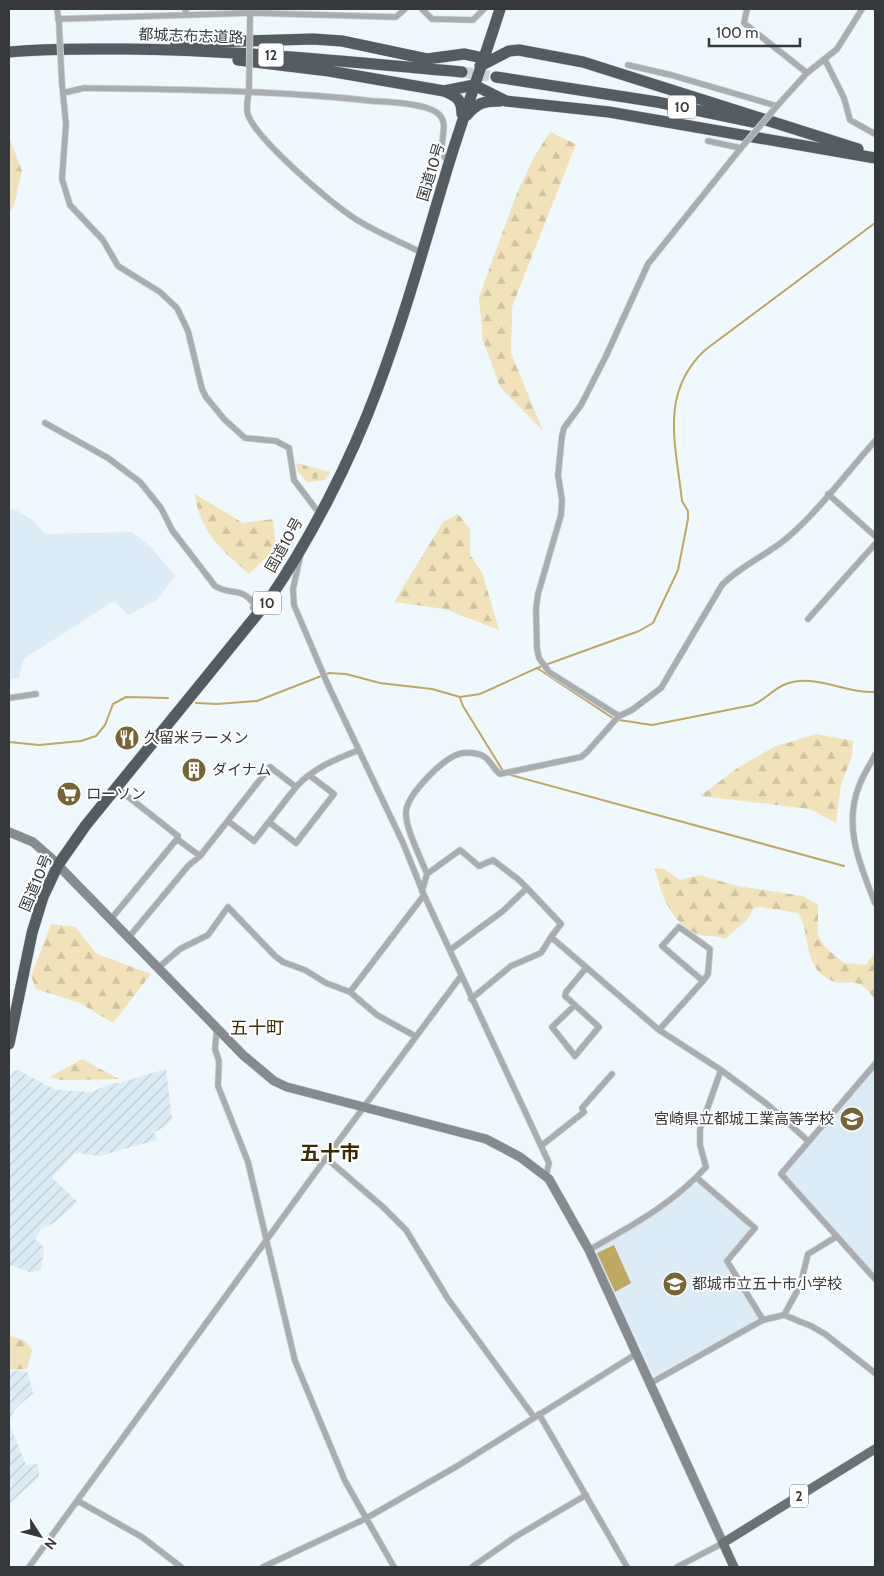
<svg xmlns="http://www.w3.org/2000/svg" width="884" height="1576" font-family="Cabin,'Noto Sans JP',sans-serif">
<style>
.built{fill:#dbecf6}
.industrial{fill:url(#industrial-furrows)}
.forest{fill:url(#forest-firs)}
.cemetery{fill:url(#cemetery-stones)}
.water{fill:#c0a762}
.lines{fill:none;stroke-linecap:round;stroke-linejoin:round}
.stream{stroke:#c0a762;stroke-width:2}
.highway-tunnel{stroke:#c9d2d6;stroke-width:11;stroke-dasharray:11 5.5;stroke-linecap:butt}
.street-casing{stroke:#c9d2d6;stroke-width:7}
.secondary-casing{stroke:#c9d2d6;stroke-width:10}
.primary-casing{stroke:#c9d2d6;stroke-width:10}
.highway-casing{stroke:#c9d2d6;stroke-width:12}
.street{stroke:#a9adb0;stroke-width:5.5}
.secondary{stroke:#858b8e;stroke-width:9}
.primary{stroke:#6b7276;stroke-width:9}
.highway{stroke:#545c61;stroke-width:11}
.street-bridge-casing{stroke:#c9d2d6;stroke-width:7;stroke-linecap:butt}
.street-bridge{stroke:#a9adb0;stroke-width:5.5}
.labels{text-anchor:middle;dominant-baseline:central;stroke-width:4;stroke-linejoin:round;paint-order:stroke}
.shield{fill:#fff;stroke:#727476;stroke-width:1}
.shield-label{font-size:14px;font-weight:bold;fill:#35393b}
.street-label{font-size:15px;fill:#35393b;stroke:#fff}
.poi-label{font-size:15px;fill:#35393b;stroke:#fff;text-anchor:start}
.quarter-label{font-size:18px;fill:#392c01;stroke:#fff}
.district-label{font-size:20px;font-weight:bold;fill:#392c01;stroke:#fff}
</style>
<defs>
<pattern id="industrial-furrows" width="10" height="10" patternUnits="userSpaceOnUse" patternTransform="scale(1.25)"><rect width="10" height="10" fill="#dbecf6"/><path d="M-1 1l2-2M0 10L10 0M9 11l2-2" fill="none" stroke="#bdcbd4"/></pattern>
<pattern id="forest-firs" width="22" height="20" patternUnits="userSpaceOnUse" patternTransform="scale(1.25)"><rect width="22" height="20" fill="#f1e2b9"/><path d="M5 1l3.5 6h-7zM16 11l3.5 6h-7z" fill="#cfc3a0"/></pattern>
<pattern id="cemetery-stones" width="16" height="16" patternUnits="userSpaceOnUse" patternTransform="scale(1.25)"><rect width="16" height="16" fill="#f1e2b9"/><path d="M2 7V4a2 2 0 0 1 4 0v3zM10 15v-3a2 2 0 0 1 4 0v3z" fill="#cfc3a0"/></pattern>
</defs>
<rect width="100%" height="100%" fill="#eef8fd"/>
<path class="built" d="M14 509 34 521 45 534 132 532 152 548 175 576 157 600 128 615 114 601 25 658 22 664 19 678 9 680V510Z
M875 1066V1276L783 1175Z
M699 1182 750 1227V1231L724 1260 759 1317 757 1320 654 1377 594 1251 690 1186Z"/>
<path class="industrial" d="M166 1069 172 1119 165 1127 154 1132 157 1140 99 1156 75 1153 52 1178 78 1202 55 1222 41 1229 35 1239 44 1247 41 1270 30 1272 9 1265V1079L13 1072 18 1070 56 1090 92 1092 110 1084 119 1083Z
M9 1371H27L33 1393 14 1410 9 1423 26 1465 38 1464 39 1477 9 1504Z"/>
<path class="forest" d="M550 132 576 144 512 307 511 353 543 431 500 387 483 341 479 297 517 193 534 157Z
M9 137 22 171 14 205 9 213Z
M195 494 243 523 273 519 276 548 249 574C221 549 200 533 195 494Z
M458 514 470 529V555L482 572 499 630 445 609 394 602 443 522Z
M816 734 853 741 852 756 841 785 836 823 810 809 700 796 739 767 774 747Z
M655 868 664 869 680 880 699 875 737 886 803 896 818 905V935L825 947 844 963 866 965 872 956H875V1000C855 969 847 992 825 977 802 960 811 932 798 913L761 907 754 908 747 920 725 939C716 934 704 938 695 933 670 921 660 892 655 868Z
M51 924 75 927 97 954 151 974 113 1023 80 1003 36 989 31 976Z
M82 1059 119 1079 62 1080 50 1077Z
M9 1335 25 1341 32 1350 27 1369 9 1370Z"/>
<path class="cemetery" d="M296 463 330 472 325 480 307 482 298 472Z"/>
<path class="water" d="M614 1245 631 1283 615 1292 597 1253Z"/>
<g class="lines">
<path class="stream" d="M537 668 614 719
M460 698 463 706 503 771
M196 703 217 704 257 701 329 673 346 674 380 683 432 689 460 697 480 694 537 668 639 631 653 623 678 570 688 519V511L682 501C676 445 659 393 705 350L875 223
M619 720 652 725 753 705C765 700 774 688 786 684 817 673 845 694 875 692
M9 742 39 745 81 741 96 736 105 725 113 704 126 697 168 698
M507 774 844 866"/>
<path class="highway-tunnel" d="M462 72 496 77"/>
<defs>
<path id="street" d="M57 9 59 22
M185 9 187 15 250 13V21
M422 9 432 19 473 20 484 9
M747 9 744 23 807 73
M250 13 396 17 405 9
M58 19 187 15
M825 60 844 98 850 120 875 134
M628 65 671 75 777 106 807 73 837 49 862 9
M62 84 66 124 62 179 70 205 103 240 118 266 160 292 177 308 188 331 202 389 206 397 224 419 245 438 276 441 289 448 294 480 319 513
M249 88C249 96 245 107 248 115 258 141 332 204 357 220 378 233 401 242 422 253
M63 93 84 88C180 90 276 90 372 101 388 102 422 103 436 112 455 125 431 148 449 162
M45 423 108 458 140 482 161 508 172 530 215 586C231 596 241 586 254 604L253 608 259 613
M828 494 875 536
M301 553 293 589 294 605 328 685 403 843 424 895 549 1163 546 1176
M808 619 875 544
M9 698 36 694
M619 716 549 672 539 658 537 649 536 609 538 594 561 515 562 500 558 475 562 436 564 428 581 405 606 356 648 264 741 148 708 141
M875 755C870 765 863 775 859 786 843 827 860 865 875 903
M117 788 178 836 177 839
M228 821 254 841 296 787
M269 822 296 843 334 794 309 775
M427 874C421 858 405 828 406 812 407 795 438 765 452 757 460 752 469 752 478 754 489 756 492 768 500 774L581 757 587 752 619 716 632 710 661 688 722 585C740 566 767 555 787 538 819 511 847 472 875 441
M422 891 427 874 460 850 479 866 493 860 519 880 527 888
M111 919 177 839 200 856 270 767 296 787C313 768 336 759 359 750
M129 937 188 866 200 856
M450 950 503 911 527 888 561 924 551 937 659 1030 721 1070 767 1104 808 1141
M158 968 180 949 208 935 228 907 275 956 283 962 305 970 326 983 350 992 377 1015 415 1036
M350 992 424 895
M471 999 511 966 541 953 551 937
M575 1005 552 1027 575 1056 599 1027 565 996 566 992 586 968
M217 1028 215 1049 219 1061 218 1086 248 1162 295 1361 345 1481 394 1567
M659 1030 703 981 708 974 710 949 679 927 662 946 703 981
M875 1064 781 1174 875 1279
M541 1146 584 1112 582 1108 612 1074
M326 1158 383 1207 406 1230 448 1299 534 1417
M697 1178 755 1228 727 1261 763 1320
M589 1250C631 1226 673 1204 706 1167L700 1145V1129L721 1070
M784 1315 800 1286 808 1254 836 1237
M649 1384 763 1320 784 1315 811 1326 825 1334 875 1373
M539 1414 627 1567
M78 1501 142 1537 181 1567
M29 1567 326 1158 461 976
M263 1567 365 1519 459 1465 636 1354
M472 1567 515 1537 586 1495
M677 1567 723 1543"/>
<path id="secondary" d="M9 832 33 842 50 857 243 1055 274 1081 287 1087 486 1139 520 1157 549 1179 589 1250 723 1543"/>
<path id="primary" d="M734 1567 723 1543 875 1449"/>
<path id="highway" d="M176 43 313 39 342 41 427 59 464 54 483 58
M9 52C48 48 87 49 126 49 238 50 350 62 462 72
M238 60 329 71 444 91C457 96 462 100 462 114
M480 66 509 51 519 50 583 62 858 149
M496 77 657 102 753 122
M444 91 474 85 506 101 609 112 875 158
M466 116C477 103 483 101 500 101
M9 1044 32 933 43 897 58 865 86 825 268 601C310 540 351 460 377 390 405 316 426 239 449 163 465 111 484 60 500 9"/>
</defs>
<use href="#street" class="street-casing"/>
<use href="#secondary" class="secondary-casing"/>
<use href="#primary" class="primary-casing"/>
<use href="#highway" class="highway-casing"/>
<use href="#street" class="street"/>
<use href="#secondary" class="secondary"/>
<use href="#primary" class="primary"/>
<use href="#highway" class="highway"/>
<defs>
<path id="street-bridge" d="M59 24 62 84
M249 87 250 21
M741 148 777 106"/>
</defs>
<use href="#street-bridge" class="street-bridge-casing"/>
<use href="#street-bridge" class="street-bridge"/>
</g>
<defs>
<symbol id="restaurant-disc" viewBox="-11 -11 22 22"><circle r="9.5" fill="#776634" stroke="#fff"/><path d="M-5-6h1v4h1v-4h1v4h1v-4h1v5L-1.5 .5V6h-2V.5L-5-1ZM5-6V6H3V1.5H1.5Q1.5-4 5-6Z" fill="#fff"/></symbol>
<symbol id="building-disc" viewBox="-11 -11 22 22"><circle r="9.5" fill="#776634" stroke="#fff"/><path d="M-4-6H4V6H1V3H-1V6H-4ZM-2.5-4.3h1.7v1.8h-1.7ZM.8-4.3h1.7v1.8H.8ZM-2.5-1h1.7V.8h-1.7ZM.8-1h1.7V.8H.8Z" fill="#fff"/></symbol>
<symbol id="supermarket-disc" viewBox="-11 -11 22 22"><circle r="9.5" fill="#776634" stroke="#fff"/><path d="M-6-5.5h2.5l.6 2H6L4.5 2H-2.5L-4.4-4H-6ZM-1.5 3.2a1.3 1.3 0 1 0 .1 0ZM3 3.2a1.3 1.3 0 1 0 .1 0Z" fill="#fff"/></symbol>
<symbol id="school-disc" viewBox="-11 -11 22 22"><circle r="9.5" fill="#776634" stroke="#fff"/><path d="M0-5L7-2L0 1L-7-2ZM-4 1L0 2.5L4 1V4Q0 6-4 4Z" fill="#fff"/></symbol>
</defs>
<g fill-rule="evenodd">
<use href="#restaurant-disc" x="113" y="724" width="28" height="28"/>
<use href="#building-disc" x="180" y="756" width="28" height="28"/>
<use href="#supermarket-disc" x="55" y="780" width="28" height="28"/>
<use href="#school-disc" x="838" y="1105" width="28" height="28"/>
<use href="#school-disc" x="661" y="1270" width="28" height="28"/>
</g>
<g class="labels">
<g class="shield">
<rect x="258.5" y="43.5" width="25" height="23" rx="4"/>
<rect x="668" y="95.5" width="28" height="23" rx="4"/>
<rect x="253" y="591.5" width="28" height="23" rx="4"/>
<rect x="790" y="1484.5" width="18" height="23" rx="4"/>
</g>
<g class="shield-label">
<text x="271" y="55">12</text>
<text x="682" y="107">10</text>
<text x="267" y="603">10</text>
<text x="799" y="1496">2</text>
</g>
<g class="street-label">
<text transform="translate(191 36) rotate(2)">都城志布志道路</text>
<text transform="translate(431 172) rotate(-73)">国道10号</text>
<text transform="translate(284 545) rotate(-61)">国道10号</text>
<text transform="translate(36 883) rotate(-67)">国道10号</text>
</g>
<g class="poi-label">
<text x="144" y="738">久留米ラーメン</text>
<text x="212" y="770">ダイナム</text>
<text x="86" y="794">ローソン</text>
<text x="834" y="1119" text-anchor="end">宮崎県立都城工業高等学校</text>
<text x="692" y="1284">都城市立五十市小学校</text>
</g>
<g class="quarter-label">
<text x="257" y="1028">五十町</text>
</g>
<g class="district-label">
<text x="330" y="1153">五十市</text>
</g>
</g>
<rect width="884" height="1576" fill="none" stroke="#35393b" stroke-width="20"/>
<g transform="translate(40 1536) rotate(126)" stroke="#ffffff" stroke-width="4" paint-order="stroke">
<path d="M0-4L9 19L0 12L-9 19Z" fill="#35393b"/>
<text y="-8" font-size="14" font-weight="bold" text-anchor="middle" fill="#35393b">N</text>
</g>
<path d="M709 38v8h91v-8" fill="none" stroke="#35393b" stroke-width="2.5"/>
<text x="716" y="38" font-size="15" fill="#35393b" stroke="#ffffff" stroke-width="4" paint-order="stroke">100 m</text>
</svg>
